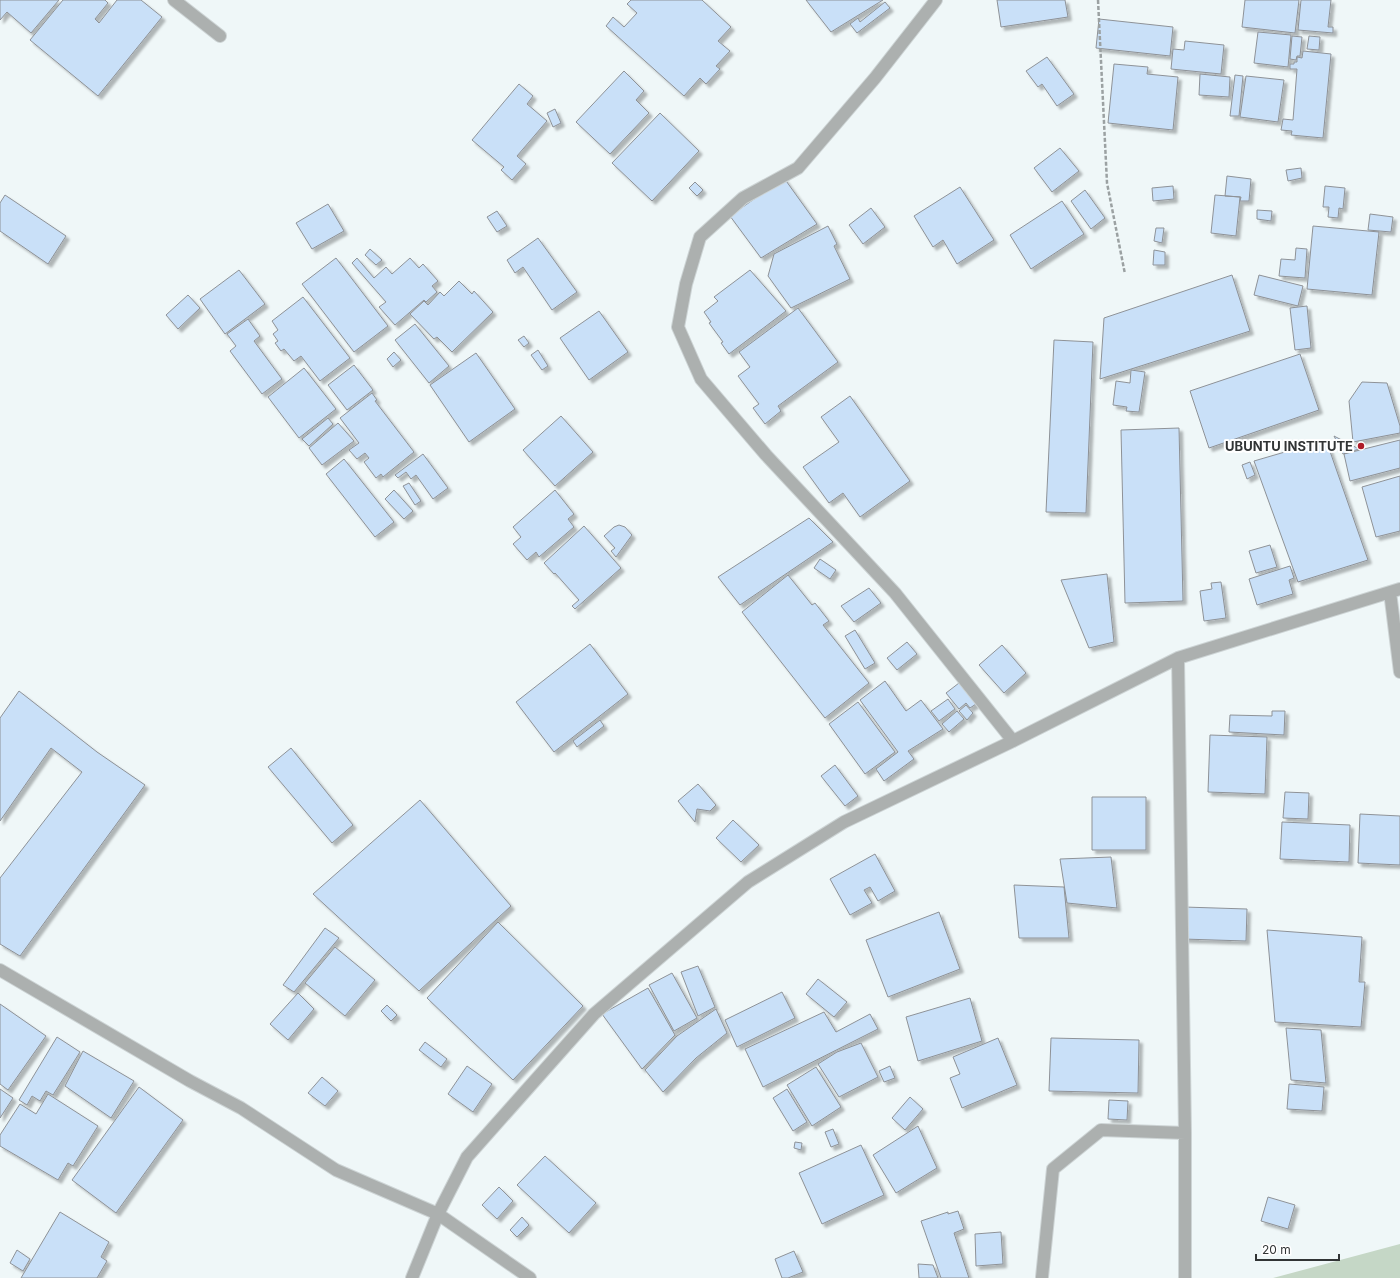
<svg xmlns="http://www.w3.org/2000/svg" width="1400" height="1278" font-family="Inter,sans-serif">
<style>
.green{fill:#c5d7c6}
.building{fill:#c9e0f8;stroke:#8e9297;filter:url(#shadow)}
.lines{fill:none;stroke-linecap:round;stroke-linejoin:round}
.street-casing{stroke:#cdd4d5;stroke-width:14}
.path{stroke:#9ba1a2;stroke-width:2.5;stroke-dasharray:4 2;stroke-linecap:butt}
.street{stroke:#acb0af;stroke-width:12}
.poi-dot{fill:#ae1b28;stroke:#fff;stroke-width:1.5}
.labels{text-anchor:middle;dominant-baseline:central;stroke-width:4;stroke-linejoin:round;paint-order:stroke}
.poi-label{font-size:13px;font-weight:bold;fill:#313435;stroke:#fff;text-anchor:end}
</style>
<defs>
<filter id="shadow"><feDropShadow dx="3.5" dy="3.5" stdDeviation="1" flood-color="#0004"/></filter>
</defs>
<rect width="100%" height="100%" fill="#eff7f8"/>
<path class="green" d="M1400 1244V1278H1273Z"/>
<path class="building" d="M0 0H59L31 33 7 12 0 20Z
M63 0H105L108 3 95 19 99 23 117 0H141L162 17 98 96 30 40Z
M631 0H702L731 27 718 41 730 51 716 66 720 69 706 84 700 78 684 96 606 26 613 17 624 27 637 13 627 4Z
M806 0H883L831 32Z
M997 0H1065L1068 17 1001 27Z
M1245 0H1299L1295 33 1242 27Z
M1301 0H1331L1328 27H1333V33L1298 30Z
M885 2 890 8 857 33 850 24 858 18 860 22Z
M1099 19 1173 27 1170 56 1096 48Z
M1258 32 1291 35 1288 67 1254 63Z
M1292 36 1302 37 1300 56H1297L1296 60 1290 59Z
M1309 36 1320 37 1319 50 1307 49Z
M1185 41 1224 45 1221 74 1171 69 1173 49 1184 50Z
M1303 51 1331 54 1323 138 1291 135 1292 131 1281 130 1283 119 1293 120 1297 69H1290V64H1294V62H1297V57L1302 58Z
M1047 57 1074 94 1057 106 1042 84 1038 87 1026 71Z
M1114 64 1148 67 1147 74 1178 77 1173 130 1108 123Z
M624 71 644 91 636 100 649 113 610 154 576 122Z
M1200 74 1230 77 1229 97 1199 95Z
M1235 75 1243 76 1239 116H1230Z
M1246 76 1284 80 1278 122 1240 117Z
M519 84 533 96 527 104 547 121 517 156 526 164 512 180 501 170 504 167 472 140Z
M555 109 561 123 553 127 547 113Z
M660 113 699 151 652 201 612 163Z
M1060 148 1079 171 1052 192 1034 168Z
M1301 168 1302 178 1288 181 1286 170Z
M1227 176 1251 179 1249 201H1240L1241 197 1225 196Z
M784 178 817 224 761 258 730 216Z
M695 182 703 190 697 196 689 188Z
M1173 186 1174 199 1153 201 1152 188Z
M1325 186 1345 188 1343 209 1339 208 1338 218 1328 217 1329 207H1323Z
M960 187 994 240 957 264 943 240 933 247 914 216Z
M1085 190 1105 218 1091 229 1071 201Z
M5 195 66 236 48 264 0 231V203Z
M1215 195 1240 197 1236 236 1211 233Z
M1062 201 1084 234 1031 269 1010 235Z
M328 204 344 231 312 249 296 223Z
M871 208 885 227 863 244 849 225Z
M1257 210 1272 211 1271 221 1257 219Z
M497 211 507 226 497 232 487 217Z
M1370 214 1393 217 1391 232 1368 230Z
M828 226 837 244 834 246 850 279 791 308 768 276 774 254Z
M1313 226 1379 232 1372 295 1307 289Z
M1156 228H1164L1162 243 1154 241Z
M538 238 577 292 552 310 523 267 515 273 507 260Z
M1296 248 1307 249 1305 278 1279 276 1281 259 1295 260Z
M370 249 382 260 376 265 365 255Z
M1154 250 1165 252V265H1153Z
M336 258 388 326 354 352 302 284Z
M357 258 374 278 386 267 392 274 410 258 419 268 423 264 438 281 432 286 437 292 426 302 424 300 395 325 379 307 386 302 352 263Z
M239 270 265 304 225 334 200 299Z
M750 270 786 311 729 354 721 343 723 342 709 323 711 322 704 312 718 301 714 297Z
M1232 275 1250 331 1100 379 1104 318Z
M1259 275 1303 286 1298 306 1254 295Z
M459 281 472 294 474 291 493 312 452 352 437 337 434 339 410 314 424 301 428 305 440 292 444 296Z
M188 295 200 308 178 329 166 315Z
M303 297 350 358 320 381 301 356 294 361 284 349 281 351 275 343 278 341 273 334 278 330 272 321Z
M1307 306 1311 348 1295 350 1290 308Z
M798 308 838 362 778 406 781 411 765 424 753 408 759 404 738 376 750 367 739 352Z
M599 311 628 352 589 380 560 338Z
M248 319 260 336 254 341 282 379 262 394 230 351 236 346 227 334Z
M415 324 449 366 429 383 395 340Z
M524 336 529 343 524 347 518 340Z
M1054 340 1093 342 1086 513 1046 512Z
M538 350 548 366 542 370 531 355Z
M394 352 401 360 393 367 387 359Z
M476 353 515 409 469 442 430 385Z
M1300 354 1319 410 1209 448 1190 391Z
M354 365 373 390 347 410 328 385Z
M304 368 336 409 299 438 268 397Z
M1131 370 1145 372 1139 412 1126 411 1127 407 1113 405 1116 381 1130 383Z
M1362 382 1387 383 1400 426V433L1353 442 1349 401Z
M372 393 377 400 375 401 414 452 383 477 381 474 376 478 364 462 369 458 365 453 357 459 349 450 359 443 340 418Z
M850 396 910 481 860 517 843 493 829 503 803 467 839 442 821 417Z
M561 416 593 452 555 486 523 450Z
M328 418 333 424 309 446 302 439Z
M338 423 354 441 322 465 309 448Z
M1179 428 1183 601 1125 603 1121 430Z
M1334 436 1359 449 1343 454Z
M1326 440 1368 560 1298 582 1254 461Z
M1400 440V468L1350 481 1344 454Z
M423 454 448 488 433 499 416 475 411 479 406 472 398 478 395 475Z
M344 459 394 522 375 537 326 474Z
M1250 462 1255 475 1247 479 1242 465Z
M1400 476V531L1376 537 1362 487Z
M409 483 421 501 415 505 403 486Z
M394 490 413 511 404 519 385 499Z
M555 490 574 514 568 519 574 527 539 557 536 552 527 560 513 544 521 537 513 527Z
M809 518 833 542 740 605 718 577Z
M619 525 625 527 632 535 616 557 611 551 615 548 604 536 614 527Z
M584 526 621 568 575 609 572 606 579 600 555 573 554 574 544 563Z
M1270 545 1277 567 1256 573 1249 551Z
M820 559 836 570 830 579 814 568Z
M1290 566 1294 578 1289 580 1293 594 1257 605 1249 579Z
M1107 574 1114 642 1089 648 1061 580Z
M788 575 812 605 815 603 829 621 823 625 869 683 825 718 742 612Z
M1221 582 1226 618 1204 621 1200 591 1212 589 1211 583Z
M869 588 881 603 854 622 841 606Z
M855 630 875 663 865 669 845 636Z
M907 642 917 654 897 670 887 658Z
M590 644 628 694 554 752 516 702Z
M1002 645 1026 673 1004 693 979 665Z
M885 681 906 711 921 700 943 729 908 751 914 759 884 781 876 769 898 752 860 700Z
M959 683 976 704 970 708 966 703 959 709 946 693Z
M19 691 97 752 145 785 20 956 0 944V878L82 772 51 748 0 821V718Z
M948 699 955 709 939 721 931 711Z
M858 702 895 752 865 774 829 724Z
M966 705 973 713 967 720 959 711Z
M957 711 964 719 949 732 942 724Z
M1272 711H1285L1284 735 1229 732 1230 715 1272 716Z
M600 720 604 726 577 747 573 741Z
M1210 735 1267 737 1265 794 1208 792Z
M291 748 353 825 332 843 268 767Z
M835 765 858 796 845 806 821 776Z
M698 784 716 805 710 811 697 809 695 822 678 801Z
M1285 792 1309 793 1308 819 1283 818Z
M1092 797H1146V850H1092Z
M420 800 511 906 419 991 313 894Z
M1360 814 1400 816V865L1358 863Z
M733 820 759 845 741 862 716 838Z
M1282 822 1350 825 1349 862 1280 859Z
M875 854 895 891 878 901 870 887 864 890 872 903 850 915 830 879Z
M1111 857 1117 908 1067 903 1060 859Z
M1014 885 1064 887 1069 938H1019Z
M1184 907 1247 909 1246 941 1183 939Z
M939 912 960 969 888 997 866 940Z
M498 922 583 1006 513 1080 427 998Z
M325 928 339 938 294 992 283 985Z
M1267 930 1362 937 1359 982H1365L1361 1027 1275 1022Z
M335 947 375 980 345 1016 305 983Z
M698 966 715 1007 698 1016 681 972Z
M672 973 697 1018 674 1031 649 985Z
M818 979 847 1002 834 1017 806 994Z
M648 988 675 1035 642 1069 602 1014Z
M782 992 795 1018 737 1047 725 1020Z
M298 993 314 1009 288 1040 270 1024Z
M970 998 982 1041 918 1061 906 1017Z
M0 1004 46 1036 8 1090 0 1084Z
M387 1005 397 1015 391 1021 381 1011Z
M716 1009 727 1033 696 1058 663 1092 645 1070 677 1036Z
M824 1012 836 1032 870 1014 878 1029 763 1087 745 1049Z
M1286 1028 1321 1030 1326 1083 1291 1080Z
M57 1037 80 1052 53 1095 46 1091 40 1101 32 1096 27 1105 19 1100Z
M998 1038 1017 1085 962 1108 950 1078 960 1074 953 1057Z
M1051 1038 1139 1040 1138 1093 1049 1091Z
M425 1042 447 1059 441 1067 419 1050Z
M861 1043 878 1077 839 1097 818 1064 837 1052Z
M83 1051 134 1081 111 1118 65 1086Z
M467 1066 492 1084 473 1112 448 1094Z
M890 1066 895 1078 884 1082 879 1071Z
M816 1067 841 1107 812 1126 787 1085Z
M322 1077 338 1091 325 1106 308 1093Z
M1289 1084 1324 1087 1322 1111 1287 1109Z
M139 1087 183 1120 116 1213 72 1180Z
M0 1089 13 1098 0 1118Z
M787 1089 807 1122 793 1131 773 1098Z
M48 1094 98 1126 73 1166 68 1163 58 1180 0 1146V1135L20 1104 36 1114Z
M910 1097 923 1109 905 1130 892 1118Z
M1109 1100 1128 1101 1127 1120 1108 1119Z
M918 1126 937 1168 896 1193 873 1155Z
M833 1129 839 1144 831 1147 825 1132Z
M795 1142 802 1143 801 1150 794 1148Z
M861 1145 884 1195 822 1224 799 1173Z
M545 1156 596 1203 569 1233 517 1185Z
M499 1187 513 1201 497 1219 482 1205Z
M1268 1197 1295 1205 1288 1229 1261 1221Z
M958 1211 964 1229 954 1233 969 1278H941L921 1221 948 1212V1214Z
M60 1212 109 1242 101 1257 107 1261 97 1278H21Z
M522 1217 529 1225 517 1237 510 1230Z
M1001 1232 1003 1264 976 1266 975 1234Z
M17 1250 30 1259 23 1271 10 1263Z
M794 1251 803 1272 788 1278H782L775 1259Z
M918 1264 933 1265 938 1278H919Z"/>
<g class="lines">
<defs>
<path id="street" d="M174 0 220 36
M936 0 875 78 798 168 743 198 700 237 686 284 678 327 701 379 766 455 895 593 1013 741
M1390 592 1400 672
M1178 658 1185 1133V1278
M0 970 190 1081 241 1108 336 1170 438 1214 530 1278
M1042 1277 1053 1169 1101 1130 1185 1133
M412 1278 438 1214 467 1157 594 1014 748 882 844 822 1013 741 1178 658 1400 589"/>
</defs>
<use href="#street" class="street-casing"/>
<path class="path" d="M1098 0 1107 183 1125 274"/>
<use href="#street" class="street"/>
</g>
<circle class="poi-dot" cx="1361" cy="446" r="4"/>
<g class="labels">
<g class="poi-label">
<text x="1353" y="446">UBUNTU INSTITUTE</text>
</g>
</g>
<path d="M1256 1254v6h83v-6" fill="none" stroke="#313435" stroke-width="2"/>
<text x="1262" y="1254" font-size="12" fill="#313435" stroke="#ffffff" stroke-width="3" paint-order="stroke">20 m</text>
</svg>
